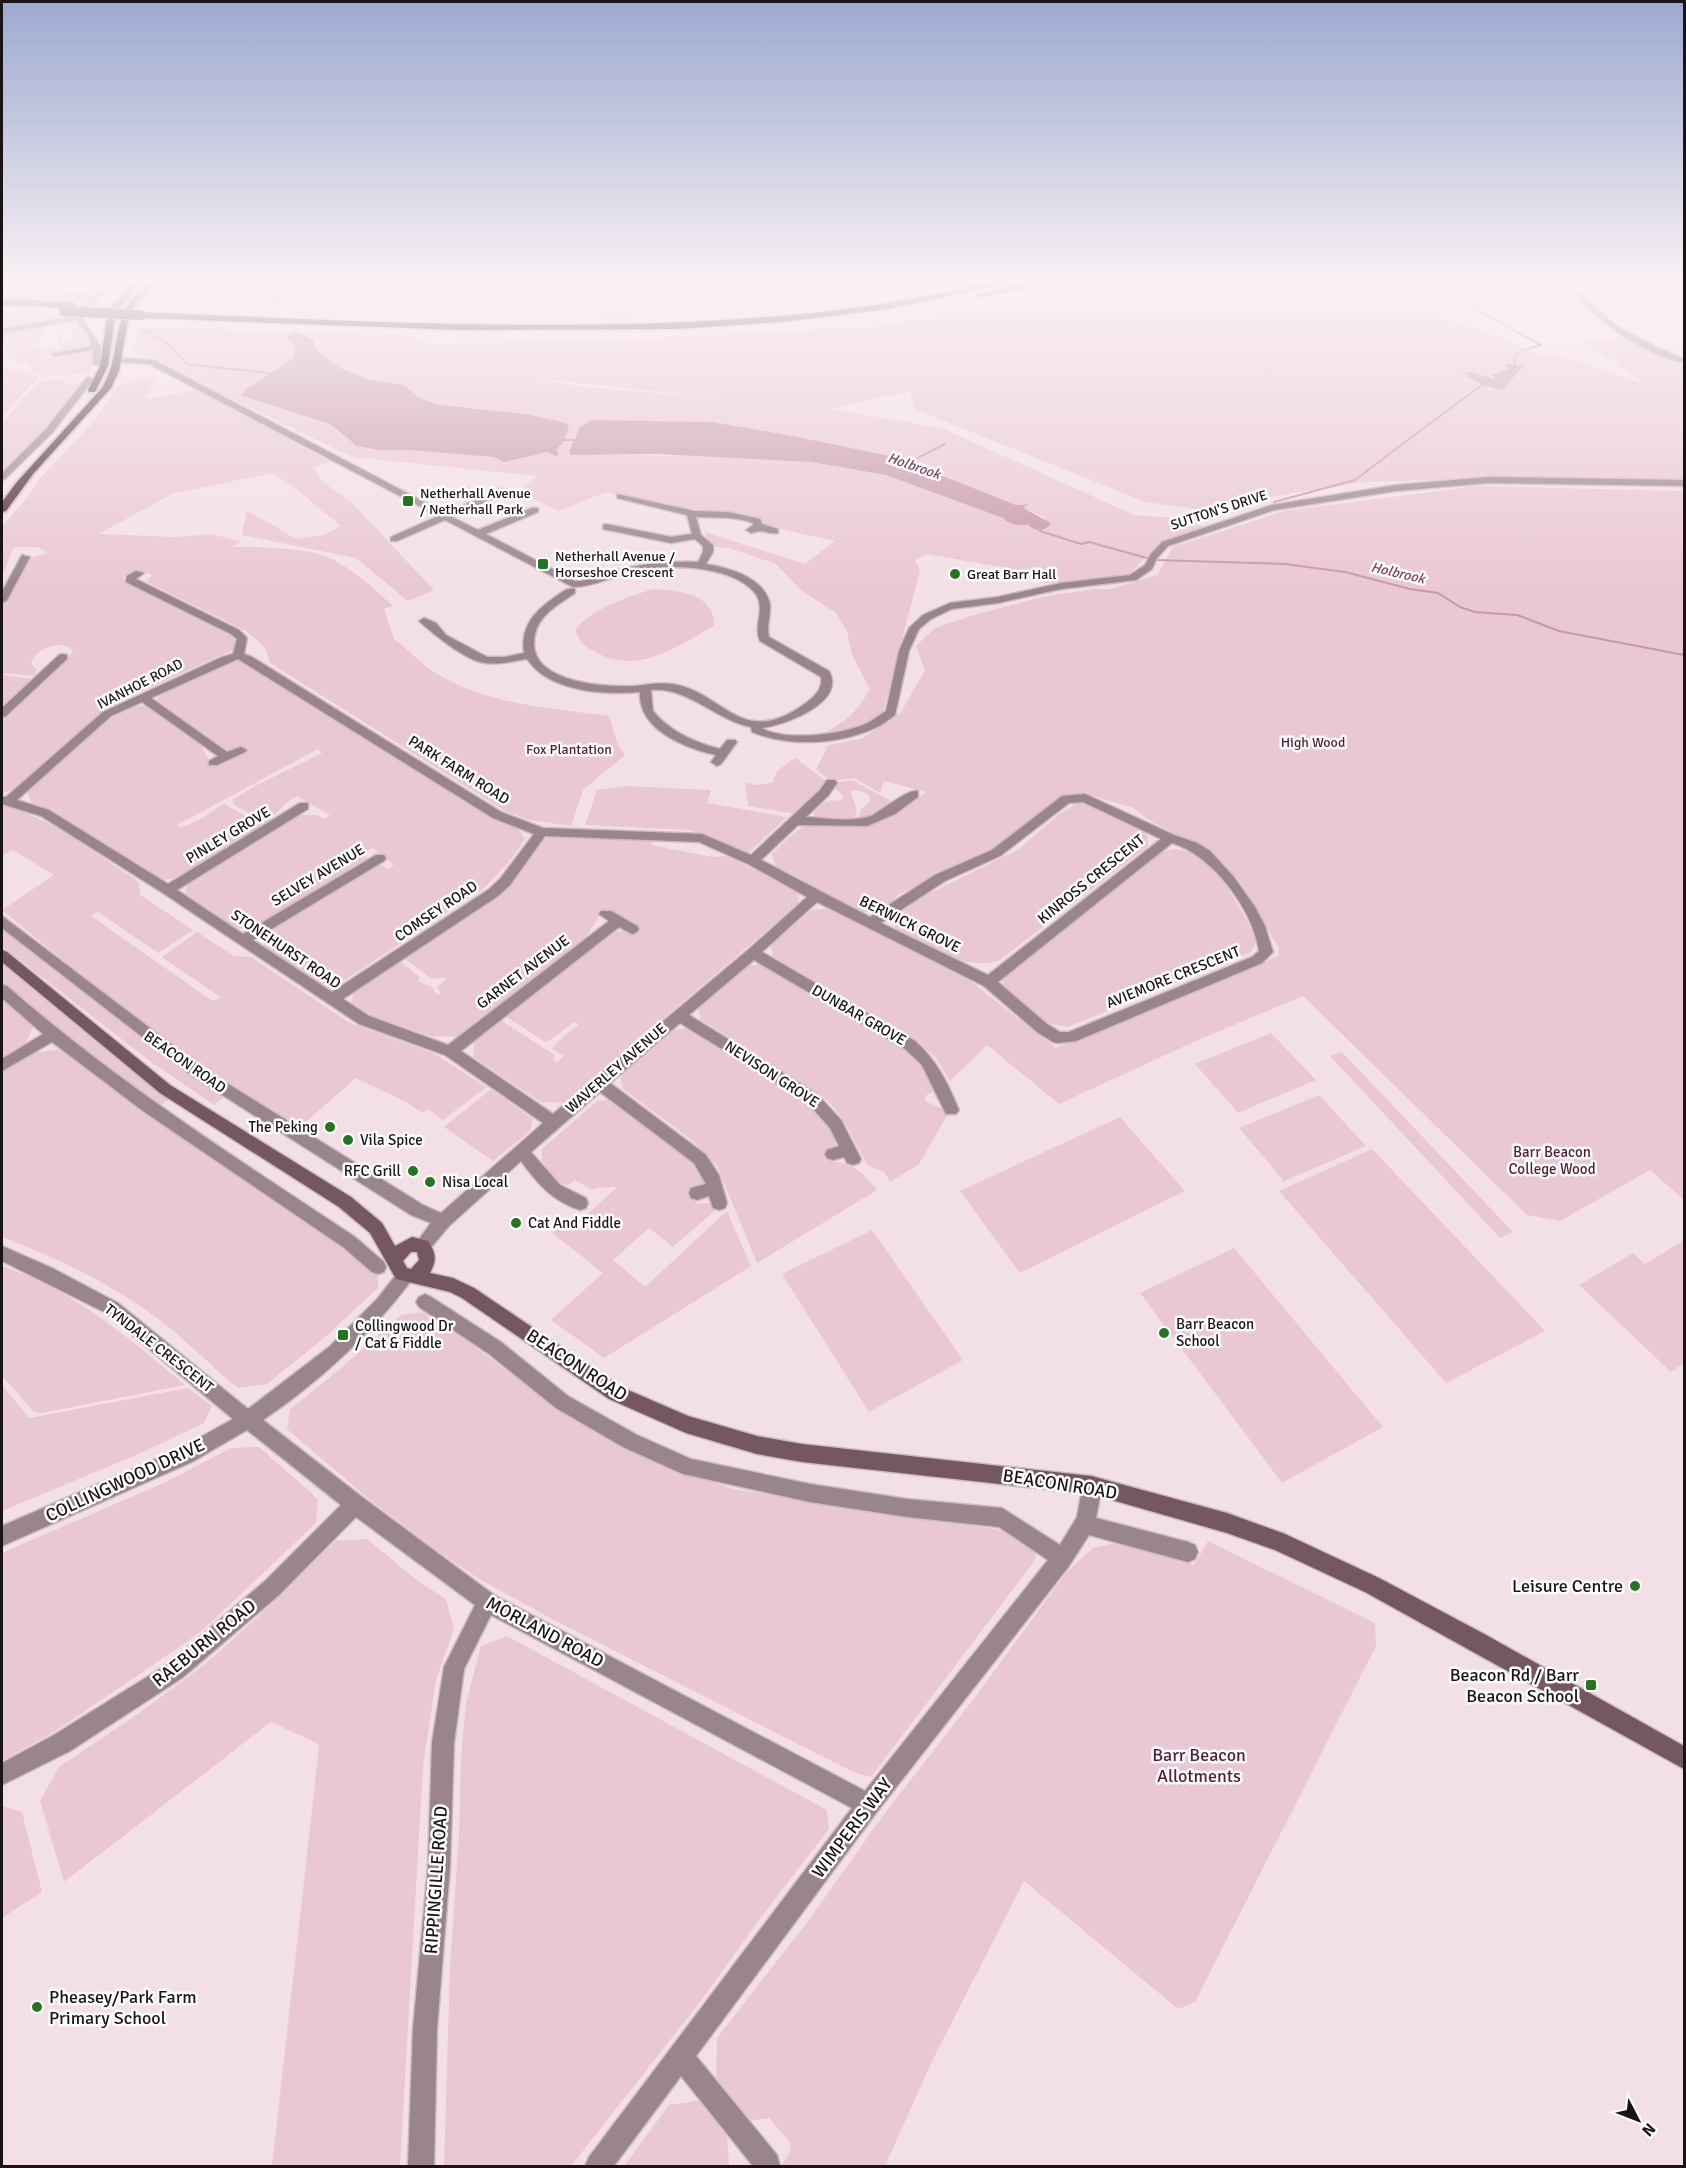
<svg xmlns="http://www.w3.org/2000/svg" width="1686" height="2168" font-family="Signika,sans-serif">
<style>
.green{fill:#eac7d4;fill-rule:evenodd}
.water{fill:#c798ab}
.lines{fill:none;stroke-linecap:round;stroke-linejoin:round}
.stream{stroke:#c798ab;stroke-width:2}
.minor-casing{stroke:#ccbbc2;stroke-width:3}
.secondary-casing{stroke:#ccbbc2;stroke-width:3}
.trunk-casing{stroke:#ccbbc2;stroke-width:4}
.motorway-casing{stroke:#ccbbc2;stroke-width:3}
.minor{fill:#9a858d;fill-rule:evenodd}
.secondary{fill:#745763;fill-rule:evenodd}
.trunk{fill:#4d2a3a;fill-rule:evenodd}
.motorway{fill:#411d2d;fill-rule:evenodd}
.motorway-bridge-casing{stroke:#ccbbc2;stroke-width:11;stroke-linecap:butt}
.motorway-bridge{stroke:#411d2d;stroke-width:10}
.poi-dot{fill:#237621;stroke:#fff;stroke-width:2}
.labels{text-anchor:middle;dominant-baseline:central;stroke-width:5;stroke-linejoin:round;paint-order:stroke}
.far-water-label{font-size:14px;font-style:italic;fill:#7c3f5b;stroke:#fff}
.far-poi-label{font-size:14px;fill:#1b1417;stroke:#fff;text-anchor:start}
.far-street-label{font-size:14px;fill:#1b1417;stroke:#fff}
.far-park-label{font-size:14px;fill:#551c38;stroke:#fff}
.street-label{font-size:15px;fill:#1b1417;stroke:#fff}
.poi-label{font-size:15px;fill:#1b1417;stroke:#fff;text-anchor:start}
.park-label{font-size:15px;fill:#551c38;stroke:#fff}
.near-street-label{font-size:18px;fill:#1b1417;stroke:#fff}
.near-poi-label{font-size:18px;fill:#1b1417;stroke:#fff;text-anchor:end}
.near-park-label{font-size:18px;fill:#551c38;stroke:#fff}
</style>
<rect width="100%" height="100%" fill="#f3e0e7"/>
<path class="green" d="M2 286H40L16 287 90 299 86 303 2 297Z
M155 286H469L413 316 136 307 142 297Z
M555 286H922L835 303 725 313 617 317 490 312Z
M1106 286H1347L1489 333 1540 356 1555 355 1581 362 1645 384 1584 342 1619 337 1684 365V479L1527 477 1366 482 1194 509 1146 502 914 409 910 391 831 409 942 428 1134 515 1186 519 1203 527 1158 544 1128 576 1046 583 1006 568 927 554 915 560 920 570 883 713 862 728 825 732C849 720 856 712 870 689L852 655 847 631 836 613 801 590 776 564 729 548 716 547 707 538 705 532 805 564 835 541 762 525 761 521 748 515 679 507 620 495 617 496 606 492 558 511 520 492 537 476 352 457 133 351 141 327 411 336 429 344 661 338 867 327 1028 304ZM521 377 718 398 585 387ZM592 420 713 422 793 436 895 457 1016 505 1025 503 1028 504 1024 507 1025 509 1046 518 1040 531 1028 524 1003 518 886 475 811 462 734 456 614 455 580 427Z
M2 311 76 316 2 329Z
M67 322H73L86 332 90 346 66 350 61 349 55 335 70 333 59 336 63 337 61 341 76 340Z
M44 325 39 344 30 345V348L55 346 58 351 55 353 22 363 14 362 18 360 7 357V354L2 349V333Z
M89 350 93 352V364L89 373 40 377 41 374 25 370 35 368 25 363 32 360Z
M2 367 39 376 2 417Z
M147 376 155 380 146 399 197 390 330 462 314 467 323 482 353 504 434 590 408 601 356 558 242 535 247 510 296 539 324 535 341 526 290 484 272 473 172 494 99 534 175 537 212 534 241 542 231 547C251 546 309 549 325 556 351 567 372 587 393 606L384 609 394 639C409 649 421 665 437 674 490 705 549 708 609 716L618 745 625 755 583 790 571 826 530 820 505 811 270 663 265 647 246 631 147 582 152 575 139 570 122 578 234 634 237 638 235 649 123 700 99 715 15 789 2 793V719L72 653 73 650C59 639 37 648 31 663L37 670 35 676 2 673V606L30 558 48 553 38 547H14L2 576V526L28 497 42 476 95 420 118 386Z
M66 380 62 385 84 384 54 422 8 468 2 471V424L21 401V399L40 381Z
M1476 486 1684 491V1200L1650 1170 1560 1221 1527 1215 1303 996 1198 1040 1059 1104 987 1045 950 1081 936 1058 906 1033 773 957 770 945 812 910 831 908 969 980 1056 1048 1279 956 1278 946 1237 879 1217 857 1152 822 1133 808 1086 794H1073L1060 798 1002 845 898 895 882 912H863L776 867 772 854C782 845 792 832 804 827 826 819 852 830 874 824 894 818 910 804 926 792L884 781 880 793 854 778 830 781 816 769 827 748 823 747 863 738 901 712 925 670 916 646 935 628 974 615 1042 597 1093 589H1111L1157 575 1173 547 1284 511Z
M653 589C679 591 715 593 714 626 677 646 640 675 597 653 586 647 579 643 575 630 592 608 628 597 653 589Z
M245 660 483 812 518 829 525 839 509 862 483 889 342 982 321 984 296 970 264 946 269 930 273 927 374 865H382L387 869 394 865 373 848 361 853 368 858 261 926 236 929 185 895 188 882 298 815H316L324 819 330 815 297 796 285 804 267 823 234 805 232 800 255 786 322 753 318 749 177 825 181 828 200 819 224 804 264 826 179 878 161 880 51 809 31 802 27 791 97 727 133 705 149 706 200 744 210 762 215 766 244 752 246 750 242 746 230 750 222 748 157 700 163 690 226 661Z
M2 675 32 679 2 707Z
M795 758 829 783 796 814 748 806 745 783 758 785 773 782 777 771Z
M852 780 891 801 889 806 870 817 858 818 861 809 870 802V796C865 792 856 789 850 791L857 810 854 818 815 817 814 812C822 803 828 798 841 801L844 797 833 786 836 783Z
M625 786 711 790 707 803 787 817 748 853 709 835 687 830 585 825 597 790Z
M1078 803C1093 803 1139 824 1148 836V846L1000 960C967 973 923 944 895 928L893 918 920 898 1019 849 1058 815Z
M2 806C52 817 94 853 136 880L139 883 140 895 193 930 158 953 98 912 91 916 211 1000H216L220 997 162 957 197 932 234 956 251 957 350 1023 435 1054 486 1087 443 1120 428 1109 422 1113 406 1102 356 1078 300 1127C193 1065 97 989 2 910L54 875 13 850 3 855 2 854Z
M557 835 653 839 651 845 712 857 728 856 797 892 799 903 564 1103 541 1102 473 1057 475 1037 499 1019 553 1054 556 1063 564 1056 552 1049 555 1044 579 1024 574 1022 550 1040 545 1042 504 1015 612 932 623 931 629 934 638 927 608 909 599 916 583 942 459 1037 430 1036 375 1017 351 1003 355 988 398 960 420 977 417 981 432 987 437 995 441 993 437 987 448 977 432 979 402 957 471 911 539 841Z
M1172 849C1211 846 1240 908 1256 937L1257 941 1251 952 1068 1027 1045 1023 1003 989V976L1158 854Z
M2 926 169 1058 225 1096 214 1105 147 1059 2 946Z
M2 961 173 1097 158 1107 101 1065 2 983Z
M765 964 895 1040 924 1065 935 1086 933 1092 925 1096V1101L949 1112 919 1164 890 1182 884 1172 868 1165C854 1142 844 1115 824 1097L700 1019 698 1007 746 966Z
M2 998 34 1025 23 1050 2 1062Z
M691 1028 817 1108 836 1137 835 1146 827 1152 832 1161C852 1163 865 1174 877 1190L757 1263 717 1166 693 1141 623 1089 620 1074 670 1030Z
M1271 1033 1316 1080 1238 1113 1195 1064Z
M62 1049C161 1134 279 1192 378 1276V1288L323 1339 267 1384 238 1388C212 1367 188 1342 161 1321 112 1284 59 1259 2 1237V1070L31 1053Z
M1342 1052 1513 1232 1500 1238 1330 1056Z
M491 1089 533 1119 530 1131 493 1161 444 1127Z
M1319 1095 1366 1146 1284 1181 1239 1128Z
M612 1099 698 1161 709 1181 693 1194 697 1204 711 1203 718 1208 673 1247 649 1228 613 1260 645 1287 727 1211 751 1266 604 1358 551 1320 603 1273 552 1233 564 1224 571 1229 617 1187 596 1188 592 1190 575 1180 568 1185 558 1184 542 1161V1149L597 1101Z
M1120 1117 1185 1191 1020 1273 960 1191Z
M1372 1149 1545 1331 1446 1383 1279 1191Z
M872 1230 963 1360 869 1412 782 1274Z
M1684 1240V1363L1671 1372 1579 1285 1633 1253 1645 1264Z
M1234 1248 1383 1427 1282 1483 1140 1293Z
M2 1266C73 1290 128 1337 185 1385L42 1413 34 1412 2 1376Z
M423 1312 437 1325 454 1331 564 1414 613 1443 651 1461 733 1489 1008 1531 1031 1548 1036 1555 1035 1560 871 1777 853 1772 548 1617 479 1579 433 1548 369 1499 287 1429 290 1409 340 1369 401 1315Z
M2 1385 29 1418 188 1388 212 1406 204 1423 141 1453 2 1511Z
M259 1447 318 1499 316 1523 205 1628 187 1642 54 1732 2 1761V1553L166 1482 231 1448Z
M367 1539 418 1581 446 1599 454 1629 436 1680 423 1767 400 2166H272L319 1747 317 1743 271 1722 64 1882 40 1801 59 1767 135 1716 204 1665 262 1613 335 1541Z
M1208 1541 1375 1623 1376 1646 1195 2002 1178 2009 1024 1881 932 2061 885 2166H781L790 2152 791 2143 769 2118 748 2121 716 2082 717 2038 808 1921 885 1813 976 1696 1066 1573 1093 1548 1110 1544H1119L1160 1554 1194 1565Z
M507 1636 827 1810 829 1829 765 1912 700 2002 571 2166H444L450 1967 459 1834 461 1757 466 1703 481 1646Z
M2 1806 22 1812 42 1892 2 1918Z
M702 2100 727 2137 729 2164 731 2166H624L669 2105Z"/>
<path class="water" d="M294 331 313 340 316 349 336 366 369 380 403 385 420 398 440 405 525 414 566 423 569 428 563 442 557 449 558 457 547 452 504 462 494 457 409 450H380L357 446 330 424 243 396 242 395 246 389 292 359 295 355 294 345 287 337Z
M1505 363 1523 366 1503 390 1482 385 1463 373 1470 372 1494 379 1495 378 1491 375 1509 369Z
M592 420 713 422 793 436 895 457 1016 505 1029 504 1024 507 1025 509 1051 523C1045 533 1034 532 1028 524 1023 527 1008 524 1003 518L886 475 811 462 657 454 571 455 569 452 580 427Z"/>
<g class="lines">
<path class="stream" d="M1459 300 1541 345 1524 350
M267 301 327 286
M142 330 163 340 187 364 277 374
M1515 364 1514 356 1519 353
M561 440H577
M1397 448 1482 385
M910 462 945 444
M1274 502 1355 480 1396 449
M1037 527 1040 531 1081 544 1089 542 1154 560 1285 564 1345 572 1410 589 1438 593 1460 607 1475 612 1517 615 1559 631 1684 655"/>
<defs>
<path id="minor" d="M36 286 93 296 106 286H114L97 300 82 318 101 347 100 366 93 364V350L55 356 51 354 92 346 87 333 76 320 2 333V329L76 316 89 299 32 290V288Z
M1567 286H1574L1615 325 1658 348 1684 359V363C1637 352 1598 321 1567 286Z
M118 358 154 360 445 513 500 489H506V493L452 517 478 530 532 508H538V512L486 534 575 581H582C620 567 657 560 698 562L703 552V546L695 539 671 543 603 529V525L606 524 671 537 692 534 687 515 617 498V494L694 511 728 512 760 519 762 524 778 529V533C766 535 766 528 751 533L746 530 753 525V523C734 516 716 518 696 517L701 535 713 545V552L706 564C729 568 765 577 770 605 771 616 766 626 769 637L829 671C847 702 785 725 762 728 782 741 835 735 857 727 868 724 876 718 886 711L899 651 909 628 923 615 950 603 998 597 1061 583 1130 575 1145 565 1150 555 1162 542 1272 505 1396 485 1488 477 1684 480V486L1488 483 1396 491 1274 510 1168 546 1157 558 1152 569 1136 580 1061 589 998 603 952 609 931 619 919 629 909 651 895 715C888 720 882 725 875 728 839 745 789 747 752 732L751 727C715 720 689 687 651 690L653 711C669 731 696 743 720 749L727 740H735L737 742 721 764 717 766 711 762 716 755C685 748 638 730 640 692 604 695 549 692 527 659 513 661 499 665 485 663 466 661 432 633 419 621L424 618 436 623 446 635 487 657H505L524 653C520 625 536 610 558 595 564 591 567 588 575 589V593C555 607 534 617 534 644 535 684 607 687 635 686 647 685 659 682 672 684 725 692 741 751 806 703 815 696 823 689 821 677L760 641C753 627 765 611 757 596 751 586 738 579 727 575 692 564 656 565 622 575 604 580 590 587 573 587L445 520 397 541H391V537L438 516 149 364 115 362V358Z
M87 377 94 379 52 433 5 479 2 480V473L46 429Z
M22 555 30 557 7 600 2 603V592Z
M136 571 144 573 136 579 239 630 247 638 244 654 252 657 501 812 543 828 702 834 751 855 820 790 827 780H835L837 783 828 796 806 817C826 818 854 823 873 815 884 809 908 789 918 791V797L895 814 867 826 798 825 761 860 870 917 935 875 992 850 1062 796 1085 794 1174 835 1197 843 1210 851 1233 876 1255 907 1265 926 1273 952 1262 963 1076 1041 1058 1043 1053 1042 1037 1032 984 986 817 902 762 952 915 1041C938 1062 947 1082 959 1110L956 1114H946L922 1065 905 1049 754 960 689 1015 817 1094 841 1120 861 1159 859 1163 853 1165 847 1163 844 1157 833 1160 827 1158 825 1154 827 1150 839 1146 830 1128 807 1102 680 1023 610 1083 706 1155 719 1175 727 1203 725 1208 719 1210 713 1208 709 1196 697 1200 691 1198 689 1193 691 1188 706 1184 694 1163 600 1092 531 1152 560 1185 586 1198 588 1203 586 1208 580 1210C552 1201 538 1184 521 1161L449 1226 428 1251 422 1253 416 1251 414 1246 431 1223 411 1215 194 1077 2 928V916L204 1069 423 1205 441 1213 543 1123 445 1055 359 1024 163 893 41 816 2 804V797H6L103 712 222 657 233 654 237 639 231 634 126 582 127 576ZM238 659 493 818 534 834 500 879 488 890 332 992 253 940 384 861 386 858 384 855H376L243 934 177 890 308 809V803H300L168 884 49 810 17 800 111 716 142 702 218 756 209 761V765H217L245 752 247 750 241 747 227 752 151 698ZM1083 802 1161 839 988 975 881 923 945 881 1000 856 1069 803ZM545 836 699 842 748 864 807 897 748 950 553 1114 461 1051 619 927 632 934 637 932 639 929 637 926 611 911H601L599 914 609 921 448 1045 369 1016 343 999 498 896 510 885ZM1172 843C1212 855 1253 909 1259 951L1252 957 1069 1032H1060L1047 1024 998 982Z
M63 654 67 655V659L6 716 2 717V708L59 655Z
M2 985 7 986C115 1081 236 1158 355 1237L384 1262 386 1267 384 1272 378 1274 372 1272 343 1247 143 1111 52 1042 2 1071V1059L43 1034 2 998Z
M2 1246 52 1268 118 1303 248 1409 329 1347 378 1298 399 1271 405 1269 411 1271 413 1276 411 1281C369 1336 320 1381 263 1420L362 1497 494 1595 865 1791 1048 1560 999 1527 907 1517 810 1502 683 1474 623 1447 556 1408 489 1354 419 1307 416 1302 419 1297 425 1294 431 1297 501 1342 568 1396 637 1435 691 1459 810 1484 907 1499 1002 1508 1060 1545 1077 1517 1084 1478 1091 1476 1098 1478 1101 1485 1100 1497 1096 1518 1188 1542 1195 1545 1198 1552 1195 1559 1188 1562 1089 1535 1069 1566 876 1813 696 2056 777 2155 780 2166H753L681 2076 614 2166H585L589 2157 852 1808 491 1615 464 1669 454 1743 450 1867 437 2029 434 2166H408L413 2029 428 1867 432 1743 444 1667 475 1605 356 1517 279 1595 182 1678 70 1751 2 1785V1763L54 1735 168 1664 265 1581 341 1505 247 1430 192 1462 2 1546V1526L179 1449 233 1419 106 1313 2 1261Z"/>
<path id="secondary" d="M2 950 7 952 170 1085 351 1197 382 1223 395 1246 412 1237 428 1241C436 1253 437 1260 430 1273L453 1278 474 1288 621 1387 688 1416 757 1436 802 1444 1091 1476 1227 1513 1285 1534 1379 1578 1486 1635 1684 1746V1769L1365 1592 1275 1550 1227 1533 1091 1494 802 1462 757 1454 686 1433 609 1399 462 1298 450 1292 396 1279 370 1233 339 1207 160 1093 2 962ZM411 1252H417L419 1260 411 1269 407 1268 403 1261Z"/>
<path id="trunk" d="M131 286H139L116 311 108 366 95 392H89L88 390 100 366 108 310Z
M144 286H153L132 309 128 321 119 371 111 388 33 474 6 511 2 512V502L17 482 102 388C124 351 107 319 144 286Z"/>
<path id="motorway" d="M978 286H996L888 309 782 322 675 329 460 330 140 318 136 315 140 312C353 321 567 334 780 316 847 311 913 299 978 286Z
M1013 286H1030L981 298 977 295Z
M2 299 72 302 76 305 72 308 2 305Z"/>
</defs>
<use href="#minor" class="minor-casing"/>
<use href="#secondary" class="secondary-casing"/>
<use href="#trunk" class="trunk-casing"/>
<use href="#motorway" class="motorway-casing"/>
<use href="#minor" class="minor"/>
<use href="#secondary" class="secondary"/>
<use href="#trunk" class="trunk"/>
<use href="#motorway" class="motorway"/>
<defs>
<path id="motorway-bridge" d="M64 311 140 315"/>
</defs>
<use href="#motorway-bridge" class="motorway-bridge-casing"/>
<use href="#motorway-bridge" class="motorway-bridge"/>
</g>
<linearGradient id="sky" x2="0" y2="1"><stop stop-color="#9ba9d0"/><stop offset="0.48" stop-color="#faf1f4"/><stop offset="1" stop-color="#faf1f4" stop-opacity="0"/></linearGradient>
<rect width="1686" height="590" fill="url(#sky)"/>
<g class="poi-dot">
<rect x="402" y="495" width="12" height="12" rx="3"/>
<rect x="537" y="558" width="12" height="12" rx="3"/>
<circle cx="955" cy="574" r="6"/>
<circle cx="330" cy="1127" r="6"/>
<circle cx="348" cy="1140" r="6"/>
<circle cx="413" cy="1171" r="6"/>
<circle cx="430" cy="1182" r="6"/>
<circle cx="516" cy="1223" r="6"/>
<circle cx="1164" cy="1333" r="6"/>
<rect x="337" y="1329" width="12" height="12" rx="3"/>
<circle cx="1635" cy="1586" r="6"/>
<rect x="1585" y="1679" width="12" height="12" rx="3"/>
<circle cx="37" cy="2007" r="6"/>
</g>
<g class="labels">
<g class="far-water-label">
<text transform="translate(914 466) rotate(19)">Holbrook</text>
<text transform="translate(1398 573) rotate(13)">Holbrook</text>
</g>
<g class="far-poi-label">
<text x="420" y="493">Netherhall Avenue<tspan x="420" dy="16">/ Netherhall Park</tspan></text>
<text x="555" y="556">Netherhall Avenue /<tspan x="555" dy="16">Horseshoe Crescent</tspan></text>
<text x="967" y="574">Great Barr Hall</text>
</g>
<g class="far-street-label">
<text transform="translate(1219 510) rotate(-18)">SUTTON'S DRIVE</text>
<text transform="translate(140 684) rotate(-27)">IVANHOE ROAD</text>
</g>
<g class="far-park-label">
<text x="1313" y="742">High Wood</text>
<text x="569" y="749">Fox Plantation</text>
</g>
<g class="street-label">
<text transform="translate(459 770) rotate(32)">PARK FARM ROAD</text>
<text transform="translate(228 835) rotate(-31)">PINLEY GROVE</text>
<text transform="translate(318 875) rotate(-31)">SELVEY AVENUE</text>
<text transform="translate(1091 879) rotate(-39)">KINROSS CRESCENT</text>
<text transform="translate(436 911) rotate(-34)">COMSEY ROAD</text>
<text transform="translate(910 924) rotate(26)">BERWICK GROVE</text>
<text transform="translate(286 949) rotate(34)">STONEHURST ROAD</text>
<text transform="translate(523 972) rotate(-37)">GARNET AVENUE</text>
<text transform="translate(1173 977) rotate(-22)">AVIEMORE CRESCENT</text>
<text transform="translate(859 1015) rotate(30)">DUNBAR GROVE</text>
<text transform="translate(185 1062) rotate(35)">BEACON ROAD</text>
<text transform="translate(616 1068) rotate(-41)">WAVERLEY AVENUE</text>
<text transform="translate(772 1074) rotate(33)">NEVISON GROVE</text>
<text transform="translate(159 1348) rotate(38)">TYNDALE CRESCENT</text>
</g>
<g class="poi-label">
<text x="318" y="1127" text-anchor="end">The Peking</text>
<text x="360" y="1140">Vila Spice</text>
<text x="401" y="1171" text-anchor="end">RFC Grill</text>
<text x="442" y="1182">Nisa Local</text>
<text x="528" y="1223">Cat And Fiddle</text>
<text x="1176" y="1324">Barr Beacon<tspan x="1176" dy="17">School</tspan></text>
<text x="355" y="1326">Collingwood Dr<tspan x="355" dy="17">/ Cat &amp; Fiddle</tspan></text>
</g>
<g class="park-label">
<text x="1552" y="1152">Barr Beacon<tspan x="1552" dy="17">College Wood</tspan></text>
</g>
<g class="near-street-label">
<text transform="translate(577 1365) rotate(33)">BEACON ROAD</text>
<text transform="translate(125 1480) rotate(-25)">COLLINGWOOD DRIVE</text>
<text transform="translate(1060 1484) rotate(9)">BEACON ROAD</text>
<text transform="translate(545 1632) rotate(28)">MORLAND ROAD</text>
<text transform="translate(204 1643) rotate(-39)">RAEBURN ROAD</text>
<text transform="translate(852 1828) rotate(-53)">WIMPERIS WAY</text>
<text transform="translate(436 1880) rotate(-86)">RIPPINGILLE ROAD</text>
</g>
<g class="near-poi-label">
<text x="1623" y="1586">Leisure Centre</text>
<text x="1579" y="1675">Beacon Rd / Barr<tspan x="1579" dy="21">Beacon School</tspan></text>
<text x="49" y="1997" text-anchor="start">Pheasey/Park Farm<tspan x="49" dy="21">Primary School</tspan></text>
</g>
<g class="near-park-label">
<text x="1199" y="1755">Barr Beacon<tspan x="1199" dy="21">Allotments</tspan></text>
</g>
</g>
<rect width="1686" height="2168" fill="none" stroke="#1b1417" stroke-width="6"/>
<g transform="translate(1638 2120) rotate(132)" stroke="#ffffff" stroke-width="4.5" paint-order="stroke">
<path d="M0-4.5L10 22L0 15L-10 22Z" fill="#1b1417"/>
<text y="-9" font-size="16" font-weight="bold" text-anchor="middle" fill="#1b1417">N</text>
</g>
</svg>
